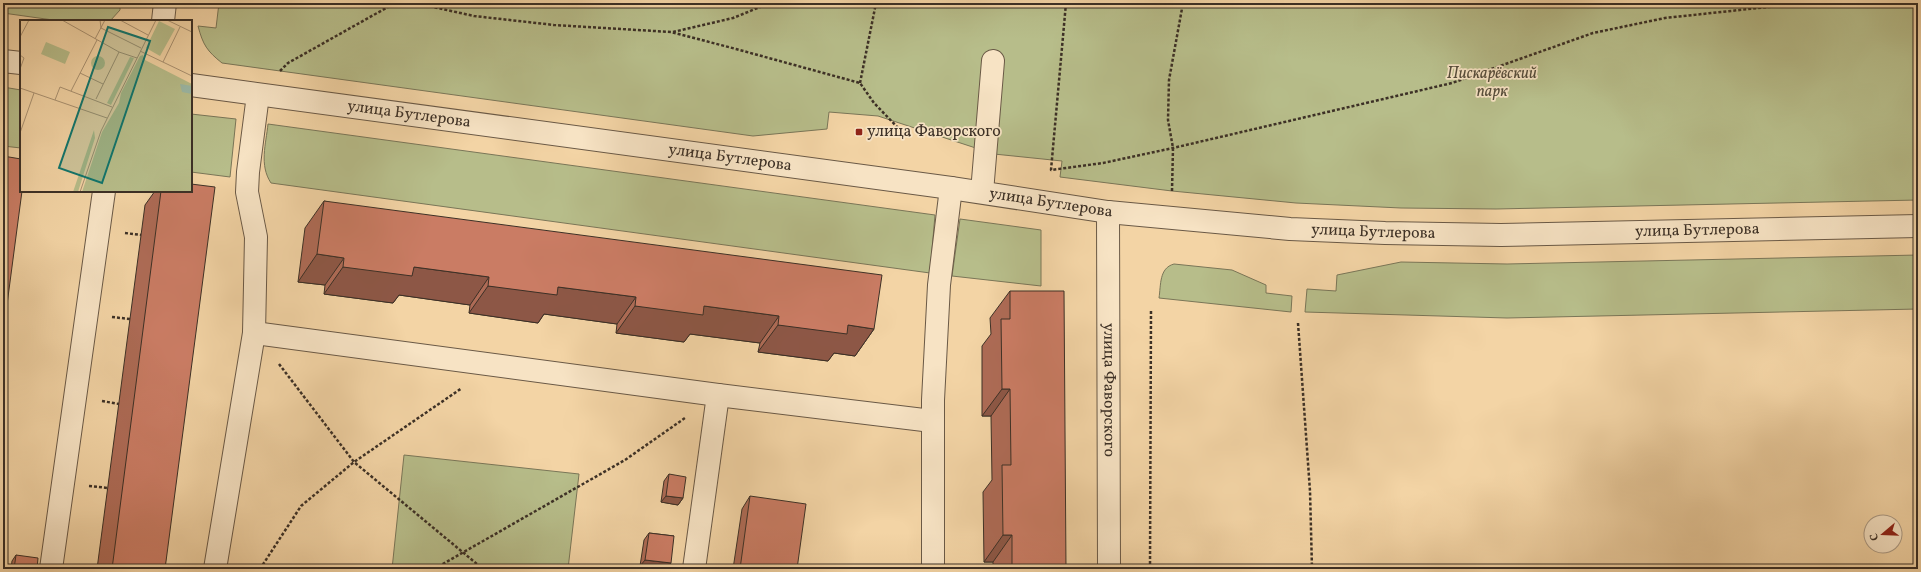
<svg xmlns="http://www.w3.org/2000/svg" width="1921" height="572" font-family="Vollkorn,serif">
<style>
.green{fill:#b7bd8a;stroke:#7a7658}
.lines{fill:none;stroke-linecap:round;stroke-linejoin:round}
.minor-casing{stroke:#6a5946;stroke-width:24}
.path{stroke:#3c3026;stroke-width:2.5;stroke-dasharray:3 2;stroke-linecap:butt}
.minor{stroke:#f7e3c4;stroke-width:22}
.wall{fill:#ae6b56;stroke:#3c3026}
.shaded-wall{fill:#8d5746;stroke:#3c3026}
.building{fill:#ca7c64;stroke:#3c3026}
.poi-dot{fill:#8f2418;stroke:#f7e3c4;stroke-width:1.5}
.labels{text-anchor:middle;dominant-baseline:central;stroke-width:3.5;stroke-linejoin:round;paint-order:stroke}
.park-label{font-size:16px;font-style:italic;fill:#554c3a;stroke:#f7e3c4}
.street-label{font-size:16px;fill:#3c3026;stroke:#f7e3c4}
.poi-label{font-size:16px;fill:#3c3026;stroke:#f7e3c4;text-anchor:start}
.inset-road{fill:none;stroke:#aa9272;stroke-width:1}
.view{fill:#0f766e;fill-opacity:0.15;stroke:#0f766e;stroke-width:2}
.inset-edge{fill:none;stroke:#3c3026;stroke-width:2}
</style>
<rect width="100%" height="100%" fill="#f3d4a5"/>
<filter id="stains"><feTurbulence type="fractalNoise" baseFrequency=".005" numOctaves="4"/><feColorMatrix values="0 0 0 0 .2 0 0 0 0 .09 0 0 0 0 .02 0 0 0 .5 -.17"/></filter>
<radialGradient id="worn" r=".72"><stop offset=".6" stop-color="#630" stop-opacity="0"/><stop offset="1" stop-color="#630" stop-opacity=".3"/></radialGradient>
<path class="green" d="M3 3H120V10L110 21H60L3 13Z
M219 3H1918V200L1496 209 1401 208 1296 203 1172 191 1060 177 1062 161 994 154 878 116 829 112 827 129 753 136 222 63C207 51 203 45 198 26L216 28Z
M3 87 21 90V148L3 146Z
M191 114 236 119 230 177 191 172Z
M268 124 935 215 930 273 271 183C259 165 266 144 268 124Z
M960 219 1041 230V286L952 276Z
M1918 255V309L1507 318 1305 312 1307 289 1336 291 1337 275 1401 262 1507 264Z
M1174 264 1232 270 1266 285V293L1292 296 1291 312 1159 298C1161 285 1159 268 1174 264Z
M404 455 579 474 568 569H392Z"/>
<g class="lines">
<defs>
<g id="minor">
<path d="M163 21 165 3"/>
<path d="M3 61 21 63"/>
<path id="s1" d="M191 85 951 188 1108 212 1290 229 1385 233 1501 235 1918 226"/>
<path d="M982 192 993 61"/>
<path id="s2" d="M1108 212 1109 569"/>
<path d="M254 333 718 395 932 421"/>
<path d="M51 569 104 191"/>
<path d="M215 569 254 333 256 237 247 192 248 172 258 95"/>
<path d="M694 569 718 395"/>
<path d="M933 569V400L939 285 951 188"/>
</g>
</defs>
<use href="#minor" class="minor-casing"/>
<path class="path" d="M415 3 474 16 554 25 671 32 736 49 860 83 874 103 903 133
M1066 3 1051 170 1103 163 1173 148 1452 83 1593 33 1665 18 1805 3
M673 32 733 18 770 3
M280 71 288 63 395 3
M860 83 876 3
M1172 191 1173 148 1168 120 1169 80 1183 3
M125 233 141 235
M112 317 130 319
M1298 323 1310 491 1312 569
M279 364 354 462 483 569
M102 401 119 404
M89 486 108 488
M260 569 301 506 354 462 462 388
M434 569 625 460 685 418
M1150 569 1151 309"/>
<use href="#minor" class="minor"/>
</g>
<path class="wall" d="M155 191H191L165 569H97L145 205Z
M324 201 874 329 855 356 834 353 828 361 758 352 760 343 690 334 684 342 616 333 617 324 544 314 538 323 469 313 470 305 399 295 393 303 324 294 325 285 298 282 305 228Z
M1010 291 1066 569H993V562H984L983 492 992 480 991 416H982V346L991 334 990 318Z
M669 474 683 498 678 505 661 502 664 481Z
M750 496 797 569H733L742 509Z
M649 533 674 536 640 566 644 540Z
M16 555 37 569H11L12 561Z"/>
<path class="shaded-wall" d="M317 254 344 258 325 285 298 282Z
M343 267H414L489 277 470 305 399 295 393 303 324 294Z
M488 286 558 287 636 297 617 324 544 314 538 323 469 313Z
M635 306H704L779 316 760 343 690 334 684 342 616 333Z
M778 325H848L874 329 855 356 834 353 828 361 758 352Z
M1002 389H1010L991 416H982Z
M666 496 683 498 678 505 661 502Z
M1003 535H1012L993 562H984Z
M645 560 671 563 667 569H658L640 566Z"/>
<path class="building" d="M3 156 21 159V191H22L3 335Z
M191 184 215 187 165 569H112L161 191H191Z
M324 201 882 275 874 329 848 325 847 334 778 325 779 316 704 306 703 315 635 306 636 297 558 287 557 295 488 286 489 277 414 267 412 276 343 267 344 258 317 254Z
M1010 291H1064L1066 569H1012V535H1003L1002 465H1011L1010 389H1002L1001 319H1010Z
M669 474 686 477 683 498 666 496Z
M750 496 806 504 797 569H740Z
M649 533 674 536 671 563 645 560Z
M16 555 38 558 37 569H14Z"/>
<rect class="poi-dot" x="855" y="128" width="8" height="8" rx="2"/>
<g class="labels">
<g class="park-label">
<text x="1492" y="74">Пискарёвский<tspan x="1492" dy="18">парк</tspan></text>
</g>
<g class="street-label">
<text stroke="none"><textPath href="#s1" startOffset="220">улица Бутлерова</textPath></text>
<text stroke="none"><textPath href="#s1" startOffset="544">улица Бутлерова</textPath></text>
<text stroke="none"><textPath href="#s1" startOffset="868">улица Бутлерова</textPath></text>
<text stroke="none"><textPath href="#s1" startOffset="1516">улица Бутлерова</textPath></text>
<text stroke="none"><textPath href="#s1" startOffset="1192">улица Бутлерова</textPath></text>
<text stroke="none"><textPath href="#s2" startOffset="178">улица Фаворского</textPath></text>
</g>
<g class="poi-label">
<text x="867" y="132">улица Фаворского</text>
</g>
</g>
<g transform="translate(20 20)">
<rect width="172" height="172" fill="#f3d4a5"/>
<path d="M139 1 155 9 140 36 126 28ZM26 22 50 32 45 44 21 34ZM123 35 125 40 172 64V172H62L82 112 99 83 101 73 120 36ZM71 43a7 7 0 1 1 14 0a7 7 0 1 1-14 0ZM110 37 114 38 91 85 87 83ZM74 110 75 118 58 172H53Z" fill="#b7bd8a"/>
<path d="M160 64 172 66V74L162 72Z" fill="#9bb8a6"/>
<path class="inset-road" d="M42 0 99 32 117 38M80 0 81 8 121 28M100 0 128 15M147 0 172 12M0 17 9 0M75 19 85 0M120 31 172 56M0 35 4 38 0 49M143 42 160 7M60 53 83 64M0 68 87 98M51 71 77 20M76 79 99 32M35 80 40 67 92 87M0 113 14 73M60 172 81 111 136 0"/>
<path class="view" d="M88 7 130 21 82 163 39 148Z"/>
<rect width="172" height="172" class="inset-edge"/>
</g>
<rect width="1921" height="572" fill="none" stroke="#f3d4a5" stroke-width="16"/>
<rect x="4" y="4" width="1913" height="564" fill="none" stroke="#3c3026" stroke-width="2"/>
<rect x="8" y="8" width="1905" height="556" fill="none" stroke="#3c3026"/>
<g transform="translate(1883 534) rotate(251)"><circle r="19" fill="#f7e3c4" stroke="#ac9b85"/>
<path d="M0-3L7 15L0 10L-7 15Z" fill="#8f2418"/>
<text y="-6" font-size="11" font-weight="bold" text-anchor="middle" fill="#3c3026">С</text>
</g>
<rect width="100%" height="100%" filter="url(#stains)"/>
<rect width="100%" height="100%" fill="url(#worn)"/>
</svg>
